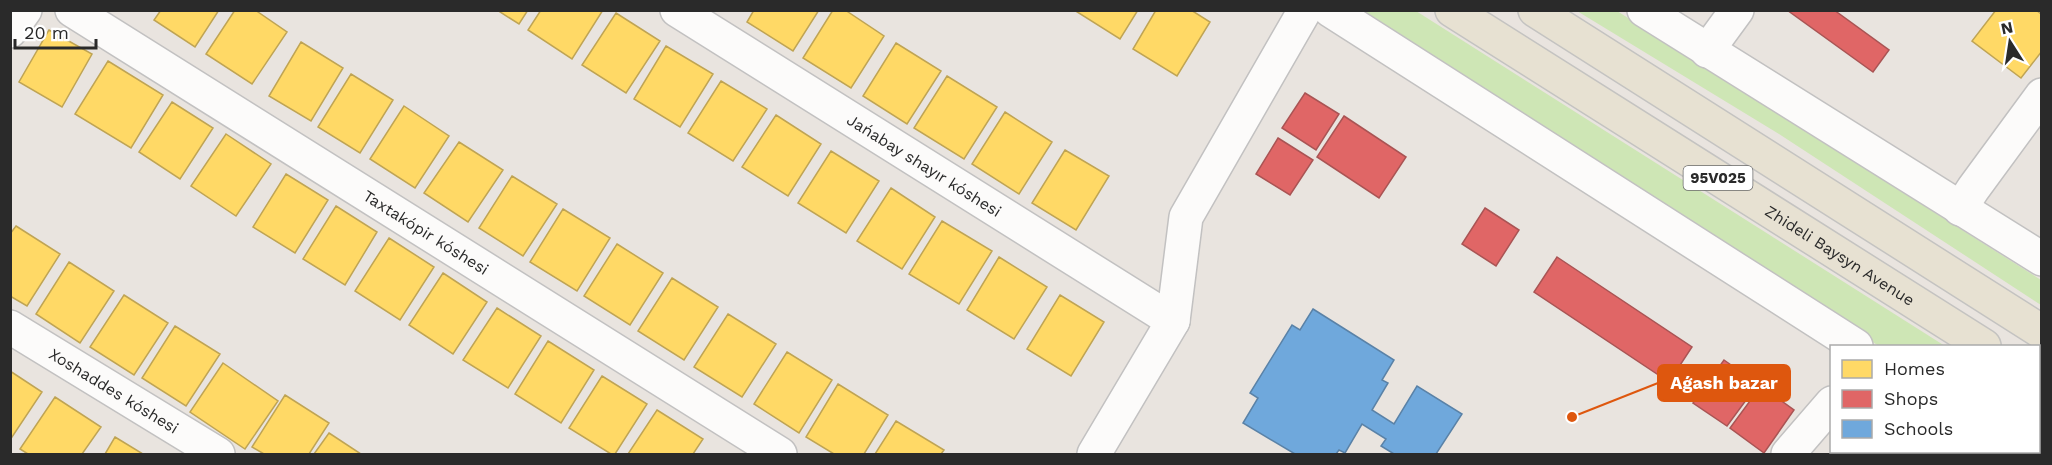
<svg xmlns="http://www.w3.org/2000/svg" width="2052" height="465" font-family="'Work Sans',sans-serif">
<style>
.green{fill:#cee6b5}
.homes{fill:#ffd966;stroke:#bfa454;stroke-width:1.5}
.shops{fill:#e06666;stroke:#a95454;stroke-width:1.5}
.schools{fill:#6fa8dc;stroke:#5a82a7;stroke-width:1.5}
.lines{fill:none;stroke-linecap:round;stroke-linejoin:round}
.minor-casing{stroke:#c2c1c1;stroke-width:36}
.major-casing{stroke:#c4c3c1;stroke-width:36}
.minor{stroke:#fcfbfa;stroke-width:33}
.major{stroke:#e7e1d2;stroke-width:33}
.labels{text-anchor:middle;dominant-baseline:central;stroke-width:6;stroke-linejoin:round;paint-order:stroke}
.shield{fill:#fff;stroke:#6a6a6a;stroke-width:1.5}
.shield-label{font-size:15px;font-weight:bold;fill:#2a2a2a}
.street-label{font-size:16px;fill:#2a2a2a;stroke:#fff}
.leader{fill:none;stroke:#de570e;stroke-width:2}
.callout-dot{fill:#de570e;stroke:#fff;stroke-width:2}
.callout{fill:#de570e;stroke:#de570e;stroke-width:2}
.callout-label{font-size:18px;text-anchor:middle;font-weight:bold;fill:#fff}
</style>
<rect width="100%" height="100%" fill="#e9e4df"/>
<path class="green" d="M1353 11H1416L1945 346H1879Z
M1577 11H1617L2041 280V305L1779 134Z"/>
<path class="homes" d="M161 10H219L195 47 154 20Z
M235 10H255L287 32 252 84 206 54Z
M497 10H528L519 24Z
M541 10H603L572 59 528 30Z
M754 10H819L793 51 747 22Z
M833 10H845L884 36 851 88 803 58Z
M1074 10H1138L1120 39Z
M1156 10H1191L1210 22 1177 76 1133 49Z
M1996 10H2036L2042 15V51L2021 78 1972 41Z
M616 13 660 41 626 93 582 65Z
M49 30 92 54 62 107 19 82Z
M301 42 343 68 311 121 269 96Z
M896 43 941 71 907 124 863 96Z
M666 46 713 74 680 127 634 99Z
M108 61 163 95 131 148 75 114Z
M351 74 393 100 360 153 318 127Z
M947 76 997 107 964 159 914 128Z
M721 81 767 109 733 161 688 133Z
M172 102 213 128 180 179 139 152Z
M404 106 449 136 415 188 370 159Z
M1005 112 1052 142 1019 194 972 164Z
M776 115 821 144 788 196 742 167Z
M226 134 271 164 236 216 191 186Z
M459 142 503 170 468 222 424 193Z
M1065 150 1109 176 1076 230 1032 203Z
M831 151 879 181 846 233 798 203Z
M286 174 328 200 295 253 253 227Z
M512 176 557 204 523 256 479 228Z
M891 188 935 217 902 269 857 241Z
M336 206 377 232 345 285 303 259Z
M563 209 610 238 577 291 530 262Z
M942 221 992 251 959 304 909 274Z
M16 226 60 254 27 306 10 296V234Z
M389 238 434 267 400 320 355 291Z
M617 244 663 273 630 325 584 296Z
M999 257 1047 287 1014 339 967 310Z
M69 262 114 291 80 343 36 314Z
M443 273 487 302 453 354 409 325Z
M672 278 718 307 684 360 638 331Z
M124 295 168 323 134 375 90 347Z
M1060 295 1104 322 1071 376 1027 349Z
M497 308 541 336 508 388 463 360Z
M728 314 776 344 742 397 694 367Z
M175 326 220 354 186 406 142 378Z
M548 341 594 370 561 423 515 394Z
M787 352 832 380 799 433 754 404Z
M223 363 278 401 245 449 190 412Z
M10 371 42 392 10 440Z
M602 376 647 404 615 454H611L569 428Z
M838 384 888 415 864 454H834L806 437Z
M285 395 329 423 309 454H264L252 447Z
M55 397 101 427 82 454H28L20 449Z
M657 410 703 439 693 454H628Z
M896 421 944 450 941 454H875Z
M329 433 361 454H314Z
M115 437 143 454H105Z"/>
<path class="shops" d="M1787 10H1834L1889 50 1873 72Z
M1305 93 1339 114 1316 150 1282 128Z
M1344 116 1406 157 1379 198 1317 157Z
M1278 138 1313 160 1290 195 1256 174Z
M1485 208 1519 230 1496 266 1462 244Z
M1557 257 1692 347 1669 382 1534 292Z
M1724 360 1758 384 1727 426 1693 403Z
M1761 386 1794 410 1764 453 1730 428Z"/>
<path class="schools" d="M1313 309 1394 360 1382 380 1388 383 1372 410 1394 424 1417 386 1462 414 1436 454H1394L1381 446 1386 439 1362 424 1345 453 1339 450 1336 454H1295L1243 423 1258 398 1250 393 1292 325 1300 330Z"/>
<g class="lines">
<defs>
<g id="minor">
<path id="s1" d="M72 10 780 454"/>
<path id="s2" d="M677 10 1173 321"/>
<path d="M1330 10 1856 346"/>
<path d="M1644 10 2042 259"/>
<path d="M10 31 25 10"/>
<path d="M1707 51 1737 10"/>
<path d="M1960 209 1973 189 2042 95"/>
<path id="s3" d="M10 327 218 454"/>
<path d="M2023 452 2028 454"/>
<path d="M1094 454 1173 321 1186 217 1305 10"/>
<path d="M1788 454 1832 403"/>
</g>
<g id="major">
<path id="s4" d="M1452 10 1984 346"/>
<path d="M1535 10 2042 332"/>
<path d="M2038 381 2042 383"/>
</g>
</defs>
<use href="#minor" class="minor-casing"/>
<use href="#major" class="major-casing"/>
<use href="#minor" class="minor"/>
<use href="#major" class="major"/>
</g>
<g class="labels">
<rect class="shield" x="1683.5" y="166" width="69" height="24" rx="4.5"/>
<g class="shield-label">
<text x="1718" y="178">95V025</text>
</g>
<g class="street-label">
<text stroke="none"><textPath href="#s2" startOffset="292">Jańabay shayır kóshesi</textPath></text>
<text stroke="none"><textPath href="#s1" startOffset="418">Taxtakópir kóshesi</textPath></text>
<text stroke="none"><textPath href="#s4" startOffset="459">Zhideli Baysyn Avenue</textPath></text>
<text stroke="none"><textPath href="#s3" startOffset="122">Xoshaddes kóshesi</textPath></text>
</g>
</g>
<path class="leader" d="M1572 417L1658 383"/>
<circle class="callout-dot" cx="1572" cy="417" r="6"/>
<rect class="callout" x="1658" y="365" width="132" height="36" rx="6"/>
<g class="callout-label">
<text x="1724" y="389">Aǵash bazar</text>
</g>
<rect width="2052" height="465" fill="none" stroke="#2a2a2a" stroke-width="24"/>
<rect x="1830" y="345" width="210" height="108" fill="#ffffff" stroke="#aaaaaa" stroke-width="1.5"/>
<rect x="1842" y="360" width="30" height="18" fill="#ffd966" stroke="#aaaaaa" stroke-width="1.5"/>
<text x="1884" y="375" font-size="18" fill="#2a2a2a">Homes</text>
<rect x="1842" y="390" width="30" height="18" fill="#e06666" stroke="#aaaaaa" stroke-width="1.5"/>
<text x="1884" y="405" font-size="18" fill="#2a2a2a">Shops</text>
<rect x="1842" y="420" width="30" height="18" fill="#6fa8dc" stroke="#aaaaaa" stroke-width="1.5"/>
<text x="1884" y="435" font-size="18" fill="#2a2a2a">Schools</text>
<g transform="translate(2010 42) rotate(348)" stroke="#ffffff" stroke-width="4.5" paint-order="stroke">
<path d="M0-4.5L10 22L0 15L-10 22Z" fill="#2a2a2a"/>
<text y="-9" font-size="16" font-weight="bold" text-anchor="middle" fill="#2a2a2a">N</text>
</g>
<path d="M15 39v9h81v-9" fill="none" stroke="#2a2a2a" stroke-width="3"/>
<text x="24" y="39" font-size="18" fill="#2a2a2a" stroke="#ffffff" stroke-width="4.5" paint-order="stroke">20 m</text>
</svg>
